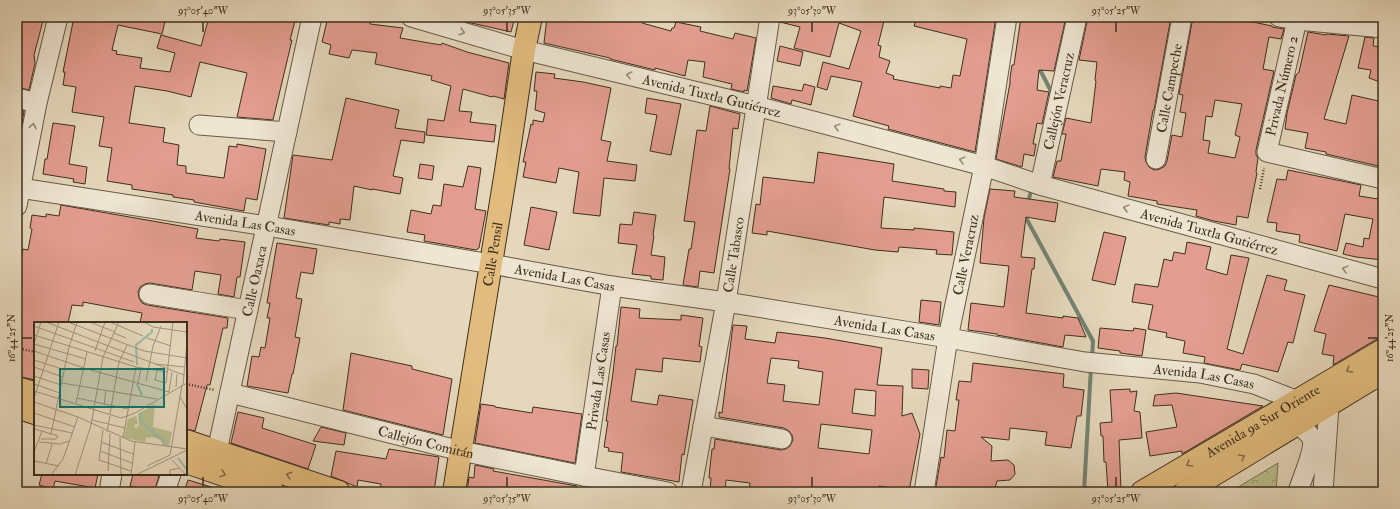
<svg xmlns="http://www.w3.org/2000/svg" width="1400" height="509" font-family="'IM FELL Double Pica',serif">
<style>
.forest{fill:url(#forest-crowns);stroke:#7c7654}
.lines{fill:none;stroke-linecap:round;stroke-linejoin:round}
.stream{stroke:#738372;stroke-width:4}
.building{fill:#e39d90;stroke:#3e301c;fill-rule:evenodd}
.minor-casing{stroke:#685a44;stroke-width:21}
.major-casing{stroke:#3e301c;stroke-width:24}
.path{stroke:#3e301c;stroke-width:2.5;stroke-dasharray:1 2;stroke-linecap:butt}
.minor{stroke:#eee5d3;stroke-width:19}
.major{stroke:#e2bc7e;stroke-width:22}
.oneway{stroke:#968a78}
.oneway2{stroke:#886f48}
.ticks{fill:none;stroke:#3e301c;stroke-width:1.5}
.labels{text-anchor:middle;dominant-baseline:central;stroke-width:4;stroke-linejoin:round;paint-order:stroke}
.street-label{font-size:14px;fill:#3e301c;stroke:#eee5d3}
.inset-river{fill:none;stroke:#96baab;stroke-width:2}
.inset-road{fill:none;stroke:#a2947b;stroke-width:1}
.view{fill:#0f766e;fill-opacity:0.15;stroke:#0f766e;stroke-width:2}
.inset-edge{fill:none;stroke:#3e301c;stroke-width:2}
.neatline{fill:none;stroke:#3e301c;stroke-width:1.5}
.ticks-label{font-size:10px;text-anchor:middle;fill:#3e301c}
</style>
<defs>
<pattern id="forest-crowns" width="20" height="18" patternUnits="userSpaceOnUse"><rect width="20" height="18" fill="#b9bd8d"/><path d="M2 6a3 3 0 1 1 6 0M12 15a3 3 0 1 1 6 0" fill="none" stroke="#989a72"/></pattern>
</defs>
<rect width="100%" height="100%" fill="#e5d7bb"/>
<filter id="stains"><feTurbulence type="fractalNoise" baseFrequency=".005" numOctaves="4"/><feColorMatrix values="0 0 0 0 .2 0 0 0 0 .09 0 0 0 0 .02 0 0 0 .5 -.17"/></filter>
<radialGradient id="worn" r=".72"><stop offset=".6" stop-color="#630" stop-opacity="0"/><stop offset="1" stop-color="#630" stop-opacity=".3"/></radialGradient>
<path class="forest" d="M1278 463 1276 492H1230Z"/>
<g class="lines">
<path class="stream" d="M1038 66 1052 93 1051 96
M1028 203 1032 187
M1025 214V216L1093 341 1092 358
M1084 492 1091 367"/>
</g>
<path class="building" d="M17 17H44L34 55 35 63 29 90 17 87Z
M74 17H166L162 34 118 25 112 50 117 51 116 54 142 58 140 68 170 72 175 53 157 48 161 35 201 46 209 17H296L290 40H292L273 120 237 117 247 73 200 62 191 97 167 91 135 86 129 123 165 128 163 142 179 145 177 165 186 166V173L224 178 229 146 237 147V144L266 149 257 200 246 198 244 211 194 202V200L173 197V195L132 189V185L107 181 112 148 99 146 104 117 72 112 76 87 63 85 65 72H63Z
M328 17H355L370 21V24L403 28 400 38 441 45 442 43 467 52 509 63 504 99 493 96 492 97 463 89 459 111 472 112 470 122 496 125 494 142 426 135 428 119 444 121 451 86 431 80 432 76 375 64 377 53 352 50 349 58 329 54 331 45 322 42Z
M467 17H515L511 32 467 22Z
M547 17H643L642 23 671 31 672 28H674L676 22 701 27 700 31 733 39 735 33 756 38 747 91 744 90V92L731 89 732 84 703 77 705 62 688 60 685 76 655 68V70L610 59V58L544 43Z
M781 17H822L827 18V17H885L878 45 881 46 879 57 890 61 886 73 894 76 893 79 940 88V86L951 88 953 75 960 76 967 39 914 26 917 17H996L975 152 888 129 889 126 853 116 862 82 831 76 827 90 817 87 823 62 849 69 861 31 839 23 830 57 794 48 800 27 780 22Z
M1021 17H1066L1054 71 1039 70 1037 90 1049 92 1042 124 1037 123 1033 144H1036L1034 156 1024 154 1022 167 996 159 1010 83V78L1012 65H1014Z
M1088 17H1171L1154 110H1153L1145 157 1146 162 1149 167 1154 170 1160 169 1165 166 1167 161 1172 135 1182 137 1186 113 1180 112 1183 95 1179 94 1193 17H1234V18L1272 26V27L1284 29 1281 39 1269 37 1263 69 1274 71 1256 150V155L1258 158 1256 172 1257 173 1248 218 1237 216 1236 225 1214 221 1196 216 1197 210 1157 204V201L1128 196 1130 182 1124 180 1125 172 1101 169 1098 186 1053 177 1057 161H1061L1066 134H1062L1066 118 1091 123 1096 81 1095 80 1097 62 1079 60ZM1215 100 1242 104 1235 135 1240 137 1235 158 1208 153 1210 141 1203 140 1206 116 1212 117Z
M1308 32 1326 35V34L1349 36 1324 119 1346 124 1352 95 1383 102V167L1326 154V152L1305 148 1308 133 1285 129 1287 113 1296 75 1299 72Z
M1365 37 1374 38 1373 46 1383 47V65L1380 82 1369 78 1371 70 1358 68Z
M780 46 803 52 800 66 777 61Z
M536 72 555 74 554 78 583 82 611 88 601 140 611 142 607 161 637 165 635 181 604 178 600 216 573 213 579 172 559 168 556 183 523 177 526 162H523L531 124 533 125V120L543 122 545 113 535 110 537 91H534Z
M804 84 815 87 811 105 792 100 791 104 771 98 773 86 802 91Z
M346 98 399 110 395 128 425 132 424 143 401 140 393 176 403 178 400 194 372 189V190L354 186 350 220 340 219V224L329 222V225L284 218 293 155 332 160Z
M647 98 681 104 671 155 650 151 657 115 645 113Z
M710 106 740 114 738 129 733 128 729 169H730L714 273 700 271 698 287 683 285 689 249H691L695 222 684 221 697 130 706 131Z
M17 109 24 111 21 128H17Z
M53 123 75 126 69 164 87 167 85 184 73 182 74 179 43 174 45 159H47Z
M818 152 894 164 892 181 944 189V191L956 192 955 207 884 197 881 228 914 230V228L954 232 952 255 936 254 937 250 899 247 898 252 875 250 767 231V235L752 233 756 204 760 205 763 177 814 183Z
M420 164 434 166 432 180 418 178Z
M468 166 481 168 475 209 486 211 479 248 476 250 424 241 425 235 407 232 411 210 431 214 433 205 441 206 444 184 463 187Z
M1288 170 1361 185 1359 196 1378 199V197H1383V260L1356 257 1343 254 1346 243 1363 247 1364 238 1369 239 1373 219 1345 214 1337 251 1299 242 1300 235 1276 231 1277 223 1267 222 1277 179 1286 180Z
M990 189 1015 191 1014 197 1058 203 1055 222 1026 217 1021 257 1035 258 1034 269H1032L1026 313 1063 318V316L1078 318 1086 337 1065 335 1063 347 997 335V334L968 330 971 303 1004 307 1009 266 980 263 984 218Z
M61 205 198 229 196 238 219 241 220 239 245 242 240 277H237L234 297 218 294 221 275 195 271 192 290 150 283 145 284 140 287 138 292 139 298 142 303 147 305 228 318 227 328H223L210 385H207L195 431 186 429V323H140L142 313 83 302V306L72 305 68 323H35V380L17 376V279L23 249 28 250 32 229 30 228 32 215 46 217V214L59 216Z
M531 207 557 212 549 250 524 245Z
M634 212 656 215 653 235 654 236 651 255 665 257 663 280 651 279V276L632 274 637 245 618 243 620 224 632 225Z
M1104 232 1126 237 1115 285 1092 280Z
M1187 242 1211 247 1206 269 1227 275 1231 255 1249 258 1227 349 1243 354 1267 275 1287 280 1284 290 1305 295 1293 343 1288 342 1278 372 1242 364 1240 370 1204 363 1205 357 1183 353 1185 341 1166 337 1167 333 1148 329 1153 305 1132 302 1135 284 1158 287 1164 259 1172 261 1174 252 1185 254Z
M277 243 317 249 313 274 301 272 296 298 302 299 295 337 300 338 293 374H292L288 393 247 386 252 356 259 357 261 347 265 348 270 318H267L270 303H267Z
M1329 285 1383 298V338L1377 339 1333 365 1334 356 1322 354 1326 334 1314 331Z
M921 300 941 302 939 325 919 322Z
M621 307 640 309 639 318 681 320V315L703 318 699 346 702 347 700 362 663 358 662 372 636 369 631 401 657 405 659 395 693 400 684 455 682 454 679 482 621 472 623 453 608 451 609 448 604 447 608 421H606L613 373 616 346H617Z
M733 325 747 326 745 339 775 343 777 332 825 338 882 348 877 385 903 386 902 416 912 413 920 434 909 491 879 486 878 492H749L750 483 726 480 725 492H710L711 478H709L710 467 712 449H714L715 439 781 450 786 449 790 446 793 440 792 435 789 431 784 428 719 417V412L722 413ZM771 358 799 361 798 368 823 372 819 405 783 401 785 385 767 383ZM855 389 876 391 875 416 852 413ZM821 424 872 430 869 454 818 448Z
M1100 328 1133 331 1134 328 1146 330 1142 356 1120 353V351L1098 348Z
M351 353 412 366V369L452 379 443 435 343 410Z
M973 363 1064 374 1063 387 1084 390 1081 416H1077L1071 448 1045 445 1047 432 1010 428 1009 440 981 437 992 446 991 461 1008 460 1014 465 1015 474 1010 480 997 481 994 492H935L941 457 944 458 947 430 955 431 959 400H956L959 381 971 382Z
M912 369 929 370 928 389 912 388Z
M1130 389V392L1137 391 1134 411 1140 412 1142 438 1119 440 1121 491 1108 492 1106 462H1104L1103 436H1101L1100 423 1112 422 1110 390Z
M1176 393 1263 406 1182 454V451L1150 456 1146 432 1177 427 1172 405 1153 406 1155 395Z
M481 404 495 406V407L532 413 533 407 582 414 575 463 475 443Z
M238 412 264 418 262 428 316 445 308 469 231 443Z
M321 427 346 433 344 445 313 441Z
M389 449 439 457 434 492H380L381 484 358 480 357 487 331 476 336 451 386 459Z
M475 465 494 469 493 471 577 486 576 492H467L469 477 474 478Z
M42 474H98L95 488 55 481 53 489 39 485Z
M133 474H149L159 476 154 492 130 486Z
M188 480 218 489 217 492H184Z"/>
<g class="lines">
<defs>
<g id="minor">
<path id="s1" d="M411 17 524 50 756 106 984 166 1040 185 1383 279"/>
<path d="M1279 17 1297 20 1383 28"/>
<path d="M1297 20 1267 152 1383 179"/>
<path d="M17 98 37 103"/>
<path d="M199 125 287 132"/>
<path id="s2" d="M1156 159 1182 17"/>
<path id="s3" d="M1040 185 1077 17"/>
<path id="s4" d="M20 188 267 226 491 264 612 286 726 302 948 338 1085 362 1200 373 1254 384 1298 401"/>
<path d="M17 206 37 103 58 17"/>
<path d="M149 294 248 310"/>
<path id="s5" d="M230 393 461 451 584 476 668 492"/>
<path d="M1297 424C1302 428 1308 432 1311 437 1317 447 1301 480 1298 492"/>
<path d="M703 426 782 439"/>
<path id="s6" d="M217 451 312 17"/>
<path id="s7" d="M584 476 612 286"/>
<path d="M109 492 112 474"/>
<path d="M165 492 171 474"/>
<path id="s8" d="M691 492 726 302 770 17"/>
<path id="s9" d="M924 492 948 338 984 166 1007 17"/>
<path d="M1323 492 1329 406"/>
</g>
<g id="major">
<path d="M17 388 35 393"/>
<path d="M17 407 35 413"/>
<path d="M186 441 339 492"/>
<path d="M186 462 273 492"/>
<path id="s10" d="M454 492 506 171 524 50 531 17"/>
<path id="s11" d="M1142 492 1383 350"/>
<path d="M1185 492 1383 372"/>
</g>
</defs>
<use href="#minor" class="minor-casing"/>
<use href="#major" class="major-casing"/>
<path class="path" d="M1260 189 1264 168
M17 348 35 352
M186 384 215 390"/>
<use href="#minor" class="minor"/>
<use href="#major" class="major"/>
</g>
<defs><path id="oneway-chevron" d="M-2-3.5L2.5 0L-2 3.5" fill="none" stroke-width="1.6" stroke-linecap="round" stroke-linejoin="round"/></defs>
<g class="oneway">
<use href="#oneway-chevron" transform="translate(462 32) rotate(16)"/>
<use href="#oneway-chevron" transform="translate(629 75) rotate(-166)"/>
<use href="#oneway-chevron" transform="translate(33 126) rotate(-79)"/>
<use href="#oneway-chevron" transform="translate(837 127) rotate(-165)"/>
<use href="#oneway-chevron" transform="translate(962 160) rotate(-165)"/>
<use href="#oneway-chevron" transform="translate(1126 208) rotate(-165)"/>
<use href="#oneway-chevron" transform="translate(1345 269) rotate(-165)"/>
</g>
<g class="oneway2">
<use href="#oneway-chevron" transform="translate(1349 370) rotate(149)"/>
<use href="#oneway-chevron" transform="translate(1242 457) rotate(-31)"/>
<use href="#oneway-chevron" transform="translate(1189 464) rotate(150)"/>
<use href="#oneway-chevron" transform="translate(223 474) rotate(19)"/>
<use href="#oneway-chevron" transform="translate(289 475) rotate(-162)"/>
</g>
<path class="ticks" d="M203 22V32M507 22V32M812 22V32M1116 22V32M22 338H32M1368 338H1378M203 477V487M507 477V487M812 477V487M1116 477V487"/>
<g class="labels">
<g class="street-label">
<text transform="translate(1282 86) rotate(-77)">Privada Número 2</text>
<text stroke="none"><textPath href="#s2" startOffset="72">Calle Campeche</textPath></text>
<text stroke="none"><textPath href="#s1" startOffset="311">Avenida Tuxtla Gutiérrez</textPath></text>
<text stroke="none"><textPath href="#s3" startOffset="86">Callejón Veracruz</textPath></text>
<text stroke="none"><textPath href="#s4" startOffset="228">Avenida Las Casas</textPath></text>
<text stroke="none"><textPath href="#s1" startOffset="827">Avenida Tuxtla Gutiérrez</textPath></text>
<text stroke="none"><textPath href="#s10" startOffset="241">Calle Pensil</textPath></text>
<text stroke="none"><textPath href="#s8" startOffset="241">Calle Tabasco</textPath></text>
<text stroke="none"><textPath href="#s9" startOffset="241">Calle Veracruz</textPath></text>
<text stroke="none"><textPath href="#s4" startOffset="552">Avenida Las Casas</textPath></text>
<text stroke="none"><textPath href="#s6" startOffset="174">Calle Oaxaca</textPath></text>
<text stroke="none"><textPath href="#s4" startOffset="876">Avenida Las Casas</textPath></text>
<text stroke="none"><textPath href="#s4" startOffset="1199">Avenida Las Casas</textPath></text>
<text stroke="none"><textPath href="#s7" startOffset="96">Privada Las Casas</textPath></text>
<text stroke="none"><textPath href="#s11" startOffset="140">Avenida 9a Sur Oriente</textPath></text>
<text stroke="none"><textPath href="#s5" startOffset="202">Callejón Comitán</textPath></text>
</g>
</g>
<g transform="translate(34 322)">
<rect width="153" height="153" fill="#e5d7bb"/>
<path d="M121 82 119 105 138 110 135 124 128 123V118L118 115 112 116 111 120 90 116 94 97 102 94 104 102 100 103 102 107 105 103 104 92Z" fill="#b9bd8d"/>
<path class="inset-river" d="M103 43 102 23 118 10V7M103 62 108 73M107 90 106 98 133 123M144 136 153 148"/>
<path class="inset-road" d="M12 0 150 53M34 0 110 29 153 36M56 0 81 10M76 0 109 14M110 0 119 5 153 10M0 4 100 40M80 11 92 16M0 13 102 45 134 50M113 16 137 24M0 22 52 37M0 22 7 0M0 29 50 46 135 70 138 50M61 29 71 0M0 38 31 48M121 42 151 45M0 45 29 55M123 49 121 58 132 61 139 0M0 54 27 63M112 59 119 24 127 4M28 61 123 77M104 61 107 46M0 62 26 71M149 63 153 20M142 65 143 52M0 69 87 96 101 91 153 61M146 75 153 87M0 76 25 0M43 76 94 87M0 80 44 95 97 119 153 127M42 81 53 30M70 83 72 68M0 91 41 105M76 92 85 40 93 23M58 98 91 106M0 103 38 111M1 107 24 114 22 117H7M69 108 65 138 97 149M73 110 76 94M17 112 35 25 43 0M86 115 87 153M89 116 102 45M5 120 26 122 35 119M67 120 99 132M66 129 98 141M0 130 8 109M138 138 152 153M0 139 25 144M12 142 18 122M113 144 136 133 148 63M74 149 76 111M17 153 29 137 44 95M41 153 57 103 69 35 85 0M97 153 101 120M102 153 153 128M136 153V148L146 146"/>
<path class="view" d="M26 47H130V85H26Z"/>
<rect width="153" height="153" class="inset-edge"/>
</g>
<rect width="1400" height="509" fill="none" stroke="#e5d7bb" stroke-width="44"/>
<rect x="22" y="22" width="1356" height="465" class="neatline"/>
<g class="ticks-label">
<text x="203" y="14">93°05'40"W</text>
<text x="507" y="14">93°05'35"W</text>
<text x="812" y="14">93°05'30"W</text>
<text x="1116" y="14">93°05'25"W</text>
<text transform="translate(11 338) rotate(-90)" y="4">16°44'25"N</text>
<text transform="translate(1389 338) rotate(-90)" y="4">16°44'25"N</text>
<text x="203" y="502">93°05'40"W</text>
<text x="507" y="502">93°05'35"W</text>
<text x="812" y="502">93°05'30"W</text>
<text x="1116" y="502">93°05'25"W</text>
</g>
<rect width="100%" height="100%" filter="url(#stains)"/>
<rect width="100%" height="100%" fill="url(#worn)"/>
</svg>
